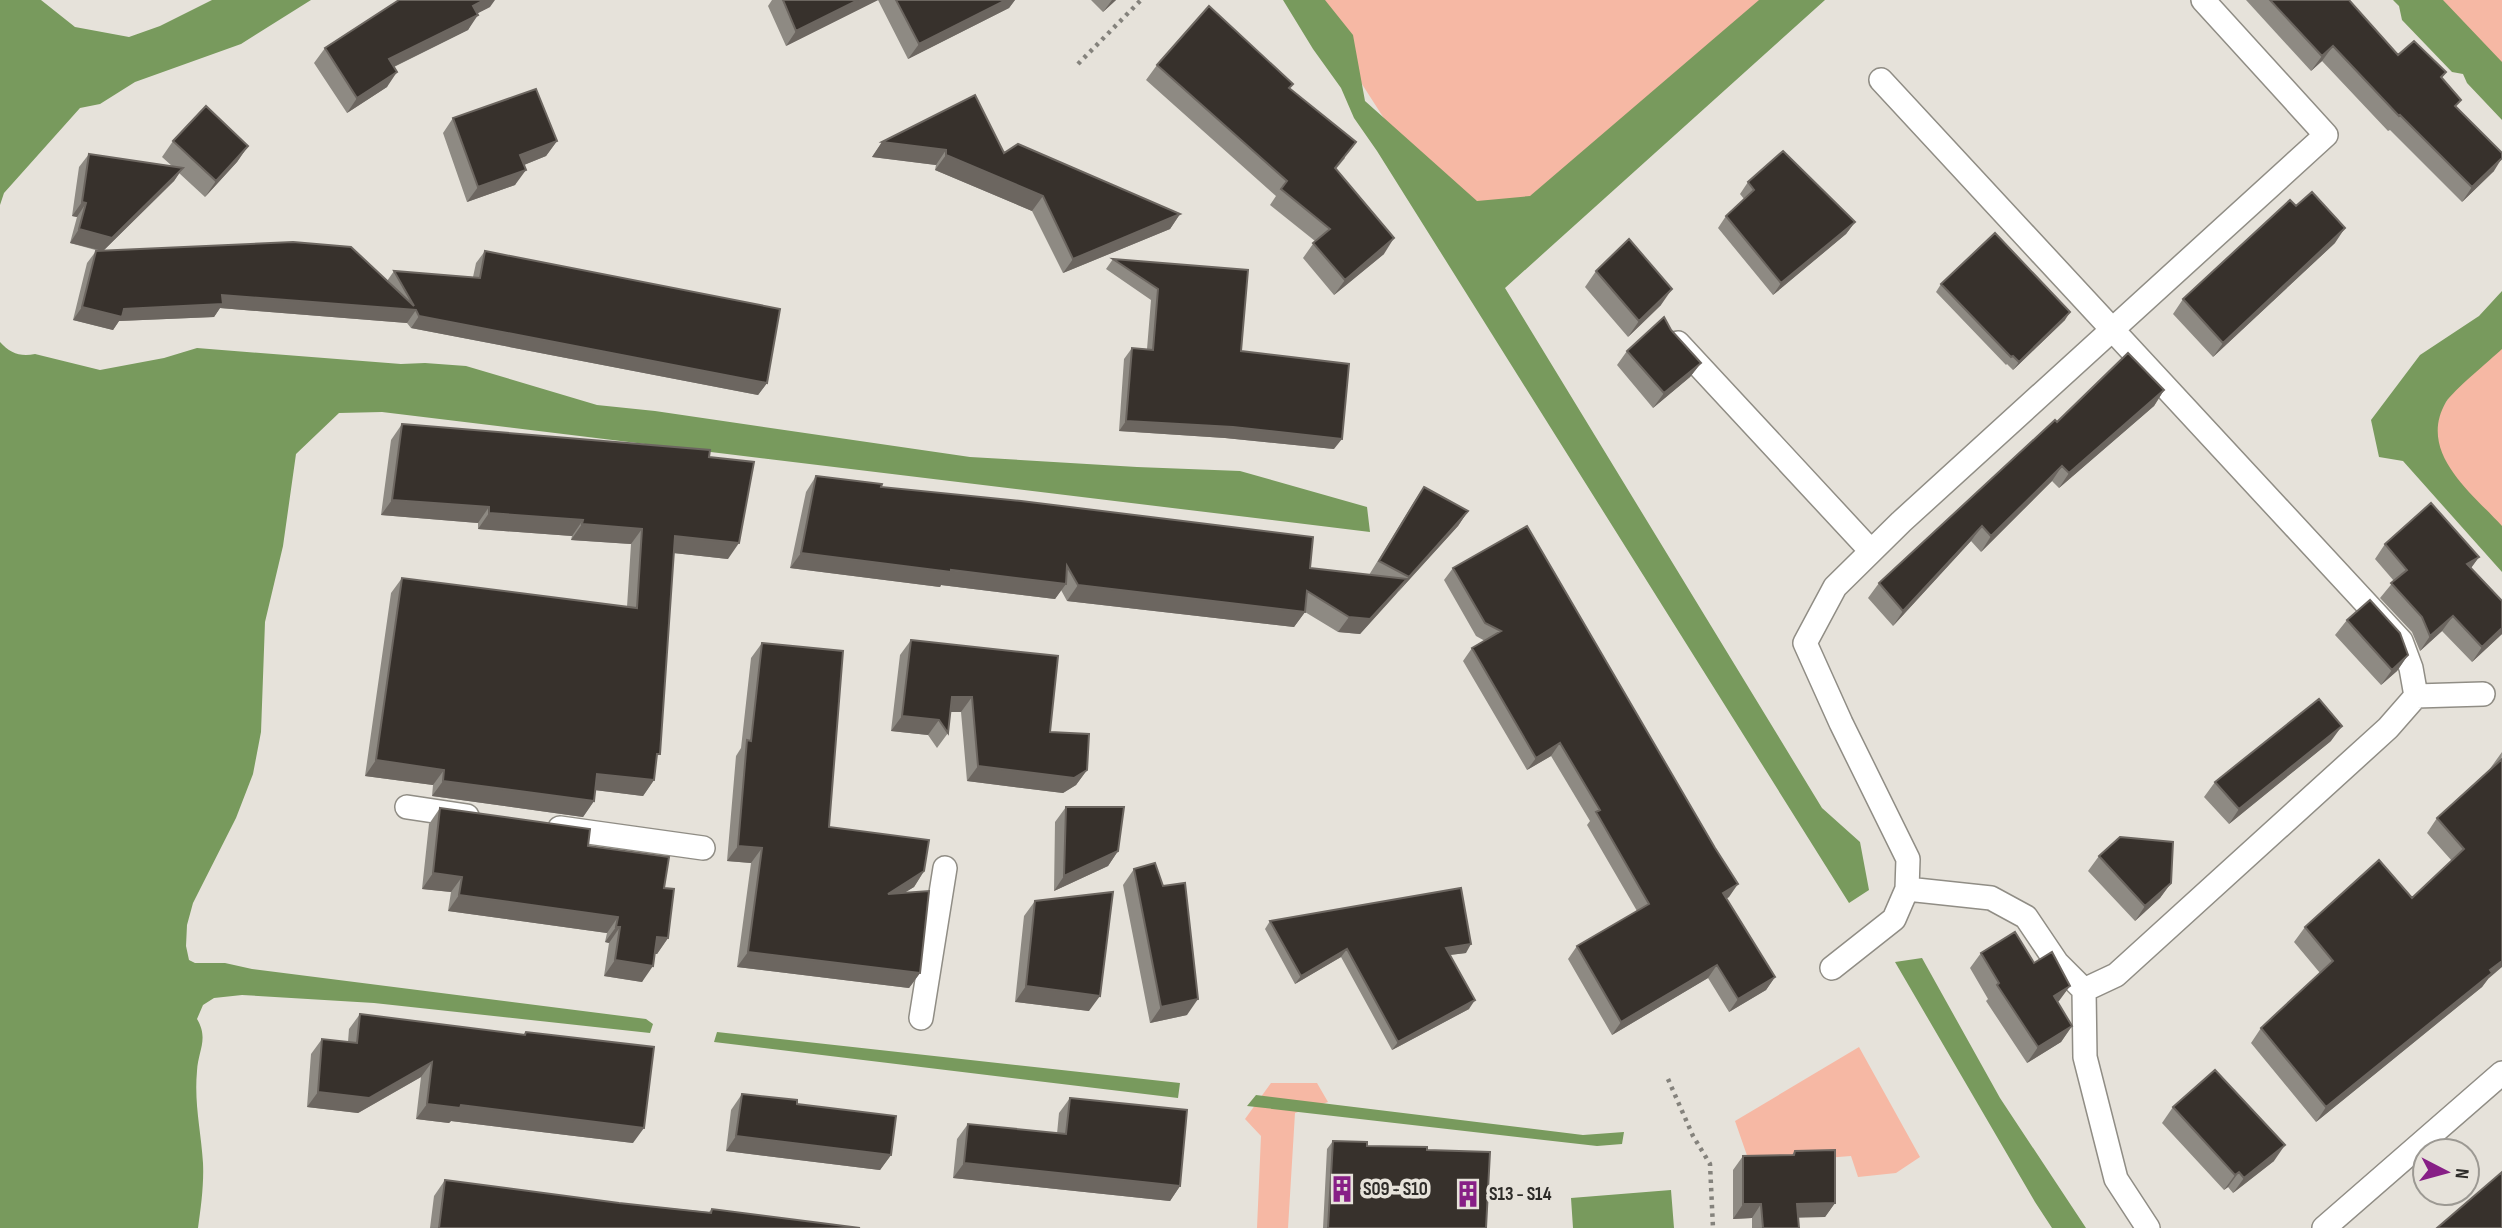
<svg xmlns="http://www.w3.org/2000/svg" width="2502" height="1228" font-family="'Sofia Sans Condensed',sans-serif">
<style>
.green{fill:#f6b8a4}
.water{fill:#789a5d}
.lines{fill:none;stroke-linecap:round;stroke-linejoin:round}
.lane-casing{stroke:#908d85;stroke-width:26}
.path{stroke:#84827c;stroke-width:4.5;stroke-dasharray:3.5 5;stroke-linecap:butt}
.lane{stroke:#fff;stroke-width:23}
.wall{fill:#8e8a83}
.shaded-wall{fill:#6c6660}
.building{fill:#37312c;stroke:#6c6660;stroke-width:2}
.labels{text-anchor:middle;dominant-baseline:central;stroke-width:7;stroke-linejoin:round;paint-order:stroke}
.poi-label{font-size:19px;font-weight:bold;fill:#2d2b28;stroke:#e6e2da;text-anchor:start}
</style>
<rect width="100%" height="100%" fill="#e6e2da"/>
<path class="green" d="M1308 0H1786L1480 268Z
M2422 0H2502V89Z
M2502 316V550L2414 451Z
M1859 1047 1920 1157 1896 1173 1858 1177 1851 1156 1750 1164 1735 1121Z
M1271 1083H1317L1328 1102 1295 1113 1288 1228H1257L1261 1136 1245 1119Z"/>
<path class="water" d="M0 0H41L75 27 129 37 160 26 212 0H311L241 44 135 82 100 104 80 108 4 193 0 205Z
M1283 0H1325L1353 35 1365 101 1477 201 1530 196 1759 0H1825L1505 288 1822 808 1860 842 1869 890 1849 903 1377 151 1354 118 1341 88 1313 49Z
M2393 0H2443L2502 62V120L2467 83 2463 74 2452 72 2402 20 2399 6Z
M2502 291V349C2489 361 2454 390 2446 402 2417 452 2471 492 2502 526V572L2403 461 2379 457 2371 420 2420 355 2479 316Z
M0 342C10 353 20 357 35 354L100 370 164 358 197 348 401 364 425 363 466 366 597 405 655 411 970 457 1137 467 1240 471 1367 507 1370 532 382 412 339 413 296 454 283 546 265 622 261 732 253 774 236 818 193 903 187 925 186 946 189 960 195 963H225L252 969 646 1019 653 1024 650 1033 374 1003 242 995 214 998 203 1005 197 1019C209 1039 198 1051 197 1071 194 1104 201 1131 203 1163 204 1184 201 1207 198 1228H0Z
M1922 958 2000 1098 2086 1228H2052L2035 1202 1895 962Z
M717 1032 1180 1083 1178 1098 714 1042Z
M1256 1095 1583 1135 1624 1132 1622 1144 1597 1146 1247 1106Z
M1671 1190 1674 1228H1573L1571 1198Z"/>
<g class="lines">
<defs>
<path id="lane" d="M1881 80 2401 641 2411 668 2416 696 2483 694
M1678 343 1871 551
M407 807 467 816
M560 828 703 848
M1907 889 1991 898 2026 917 2057 963 2084 990 2116 975 2388 728 2416 696
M1832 968 1894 919 1907 889 1908 859 1841 723 1805 643 1835 587 1901 522 2326 135 2203 0
M2084 990 2085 1057 2116 1179 2148 1228
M921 1018 945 868
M2324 1228 2502 1073"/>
</defs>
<use href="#lane" class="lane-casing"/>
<path class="path" d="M1078 64 1141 0
M1668 1079 1693 1136 1710 1164 1713 1228"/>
<use href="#lane" class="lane"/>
</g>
<path class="wall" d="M772 0H878L786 46 768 6Z
M878 0H1015L1009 8 908 59Z
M1091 0H1116L1103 12Z
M2246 0H2349L2398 55 2446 72 2442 78 2456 107 2494 171 2462 202 2390 130 2388 131 2322 61 2311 71Z
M490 7 477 13 468 30 394 67 387 87 347 113 314 63 325 48Z
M1157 65 1290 89 1345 158 1336 169 1384 254 1334 295 1303 258 1315 241 1270 205 1276 196 1146 80Z
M453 118 557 141 546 156 524 165 515 185 467 202 443 133Z
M173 141 248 146 237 162 205 197 179 173 174 181 104 250 387 281 394 271 473 277 476 263 485 251 767 383 758 395 411 328 407 323 220 308 214 317 119 321 113 330 73 320 87 263 96 251H99L70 243 77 217 72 216 79 167 89 154 172 166 162 157Z
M882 142 1004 153 1180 214 1170 229 1063 273 1032 211 935 170 936 165 872 157Z
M1748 182 1855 222 1846 234 1773 295 1718 228 1726 216 1744 199 1740 194Z
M2335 243 2213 357 2173 314 2183 299Z
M1113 259 1248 270 1241 351 1334 449 1225 438 1119 431 1124 359 1132 348 1147 349 1151 300 1106 269Z
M1596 271 1661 305 1628 337 1585 287Z
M1941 284 2065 320 2013 370 2007 364 2006 365 1936 292Z
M1627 351 1701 363 1690 377 1653 408 1617 365Z
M2164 390 2154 406 2059 488 2052 481 1981 552 1971 541 1893 626 1868 598 1879 583 2057 422Z
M402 424 709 457 728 559 674 553 654 780 643 796 595 790 594 801 583 817 432 796 433 785 365 776 391 593 402 578 627 607 631 544 571 540 572 536 478 529V523L381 515 391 440Z
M816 476 881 487 1310 568 1369 575 1414 502 1424 487 1468 511 1458 526 1360 634 1338 632 1305 612 1294 627 1067 601 1061 590 1055 599 941 585 940 587 790 568 806 492Z
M2385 544 2479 557 2471 568 2502 634 2472 662 2442 631 2420 651 2412 632 2380 598 2394 581 2375 559Z
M1453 568 1729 897 1726 898 1775 977 1766 990 1729 1012 1708 978 1612 1035 1568 959 1577 946 1637 911 1587 825 1590 821 1551 756 1527 770 1463 661 1472 648 1485 641 1476 636 1444 580Z
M2347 620 2408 655 2397 671 2381 685 2335 635Z
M911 640 1050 732 1087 770 1076 785 1063 793 967 781 961 712H950L948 733 937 748 928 735 891 731 900 655Z
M762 643 829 827 924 871 914 887 903 893 920 973 909 988 737 967 751 863 727 861 736 756 741 748 751 658Z
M2331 741 2229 824 2204 797 2215 782Z
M2502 752 2488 979 2482 987 2316 1122 2251 1043 2261 1028 2320 973 2294 942 2305 927 2412 898 2452 861 2427 833 2437 818 2489 770Z
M1066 807 1118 851 1108 866 1054 891 1055 822Z
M440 808 588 846 664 888 668 938 657 954H655L642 982 604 976 609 943 605 942 607 933 448 911 451 892 422 889 429 824Z
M2099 856 2171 883 2160 898 2135 921 2088 871Z
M1134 869 1187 1015 1150 1023 1123 885Z
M1035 901 1089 1011 1015 1002 1024 916Z
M1270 921 1466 953 1450 955 1469 1009 1392 1050 1341 957 1295 984 1265 929Z
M1981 953 2034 963 2070 986 2057 1002 2072 1026 2061 1042 2027 1063 1986 1001 1988 999 1970 968Z
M360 1014 523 1035 526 1032 633 1143 451 1121 449 1123 416 1119 421 1077 358 1113 307 1107 311 1054 322 1039 348 1042 349 1029Z
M742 1094 797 1104 891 1155 880 1170 726 1151 731 1110Z
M1070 1098 1180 1186 1170 1201 953 1178 957 1139 968 1124 1057 1134 1059 1113Z
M2173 1107 2274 1161 2233 1193 2228 1187 2224 1190 2162 1123Z
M1333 1141 1367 1146 1427 1150 1486 1228H1323L1327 1149Z
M1795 1151 1835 1203 1825 1217H1798L1799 1228H1752V1218L1733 1219V1170L1743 1156 1792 1155Z
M445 1180 619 1203 709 1212 712 1209 860 1228H430L434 1196Z"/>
<path class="shaded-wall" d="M484 0H495L490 7 463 21 473 6Z
M858 0H878L786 46 796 31Z
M1006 0H1015L1009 8 908 59 919 44Z
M1112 0H1116L1103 12Z
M478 15 468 30 379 74 389 59Z
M2333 46 2322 61 2311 71 2322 56Z
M397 72 387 87 347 113 357 98Z
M557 141 546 156 509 171 520 155Z
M882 142 946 150 936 165 872 157Z
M248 146 237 162 205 197 216 181Z
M946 155 1043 196 1032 211 935 170Z
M2502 158 2494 171 2462 202 2472 187Z
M183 168 174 181 103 251 70 243 79 229Z
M526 170 515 185 467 202 478 187Z
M82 202 86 203 77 217 72 216Z
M1180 214 1170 229 1063 273 1073 259Z
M1855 222 1846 234 1773 295 1781 283Z
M2345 228 2335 243 2213 357 2223 343Z
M1394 238 1384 254 1334 295 1345 280Z
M1672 289 1661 305 1628 337 1639 321Z
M222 295 416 310 407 323 220 308 214 317 119 321 113 330 73 320 82 307 124 309Z
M2070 312 2065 320 2013 370 2019 362Z
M419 316 767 383 758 395 411 328Z
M1701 363 1690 377 1653 408 1664 393Z
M2164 390 2154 406 2059 488 2069 473Z
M1126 421 1233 427 1342 439 1334 449 1225 438 1119 431Z
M2062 466 2052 481 1981 552 1991 536Z
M392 500 489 507 478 523 381 515Z
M1468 511 1458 526 1398 592 1409 577Z
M489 513 583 520 572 536 478 529Z
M582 524 642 529 631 544 571 540Z
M1982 526 1971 541 1893 626 1903 611Z
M675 536 739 543 728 559 664 552Z
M801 553 1066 584 1055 599 941 585 940 587 790 568Z
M2479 557 2468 572 2467 564Z
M1407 579 1396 594 1360 634 1338 632 1349 617Z
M1078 585 1305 612 1294 627 1067 601Z
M2453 616 2442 631 2420 651 2430 636Z
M2502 628V634L2472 662 2482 647Z
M2408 655 2397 671 2381 685 2392 670Z
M952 697H972L961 712H941Z
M902 716 939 720 928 735 891 731Z
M2342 726 2331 741 2229 824 2239 809Z
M1560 743 1551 756 1527 770 1536 758Z
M376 760 444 770 433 785 365 776Z
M978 766 1087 770 1076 785 1063 793 967 781Z
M597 774 654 780 643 796 586 789Z
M443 781 594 801 583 817 432 796Z
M738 846 762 848 751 863 727 861Z
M1118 851 1108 866 1054 891 1064 876Z
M924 871 914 887 877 910 888 894Z
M433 873 462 877 451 892 422 889Z
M2171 883 2160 898 2135 921 2145 906Z
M1738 884 1729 897 1714 906 1723 893Z
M459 895 618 917 607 933 448 911Z
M616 927H620L609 943 605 942Z
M657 937 668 938 657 954 646 953Z
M1471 944 1466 953 1441 956 1446 948Z
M1347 949 1341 957 1295 984 1301 976Z
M748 952 920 973 909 988 737 967Z
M615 960 653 966 642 982 604 976Z
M2502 961V967L2488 979 2482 987 2316 1122 2326 1107Z
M1717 965 1708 978 1612 1035 1621 1022Z
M1775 977 1766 990 1729 1012 1738 999Z
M1026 986 1100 996 1089 1011 1015 1002Z
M2070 986 2059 1001 2043 1012 2054 996Z
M1198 999 1187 1015 1150 1023 1161 1007Z
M1475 1000 1469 1009 1392 1050 1398 1042Z
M2072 1026 2061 1042 2027 1063 2038 1047Z
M432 1062 421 1077 358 1113 307 1107 318 1092Z
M427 1104 461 1105 644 1128 633 1143 451 1121 449 1123 416 1119Z
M736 1136 891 1155 880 1170 726 1151Z
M2285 1145 2274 1161 2233 1193 2244 1178Z
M964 1163 1180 1186 1170 1201 953 1178Z
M2239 1172 2228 1187 2224 1190 2235 1175Z
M1835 1203 1825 1217 1787 1218 1797 1204Z
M1743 1204H1761L1752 1218 1733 1219Z"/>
<path class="building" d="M399 0H484L473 6 478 15 389 59 397 72 357 98 325 48Z
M783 0H858L796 31Z
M896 0H1006L919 44Z
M2270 0H2349L2398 55 2414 41 2446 72 2441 77 2461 100 2455 106 2502 153V158L2472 187 2400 115 2399 116 2333 46 2322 56Z
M1209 6 1293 84 1289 88 1356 142 1335 168 1394 238 1345 280 1313 243 1330 229 1281 189 1287 181 1157 65Z
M536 89 557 141 520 155 526 170 478 187 453 118Z
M975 95 1004 153 1018 144 1180 214 1073 259 1043 196 946 155V150L882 142Z
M206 106 248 146 216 181 173 141Z
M1783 151 1855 222 1781 283 1726 216 1754 190 1748 182Z
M89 154 183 168 112 238 79 229 86 203 82 202Z
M2312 192 2345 228 2223 343 2183 299 2290 200 2296 206Z
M1995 233 2070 312 2019 362 2013 356 2011 357 1941 284Z
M1629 239 1672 289 1639 321 1596 271Z
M293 242 351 247 414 306 394 271 480 278 485 251 780 309 767 383 419 316 416 310 222 295 223 304 124 309 122 317 82 307 96 251Z
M1113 259 1248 270 1241 351 1349 364 1342 439 1233 427 1126 421 1132 348 1153 350 1158 289Z
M1664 317 1671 330 1701 363 1664 393 1627 351Z
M2128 353 2164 390 2069 473 2062 466 1991 536 1982 526 1903 611 1879 583 2055 420 2057 422Z
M402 424 710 450 709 457 754 462 739 543 675 536 660 754H657L654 780 597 774 594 801 443 781 444 770 376 760 402 578 637 608 642 529 582 524 583 520 489 513V507L392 500Z
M816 476 882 484 881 487 1021 501 1313 537 1310 568 1407 579 1370 619 1349 617 1307 591 1305 612 1078 585 1067 566 1066 584 951 570V572L801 553Z
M1424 487 1468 511 1409 577 1379 561Z
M2431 503 2479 557 2467 564 2502 601V628L2482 647 2453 616 2430 636 2422 617 2391 583 2407 570 2385 544Z
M1527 526 1715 848 1738 884 1723 893 1775 977 1738 999 1717 965 1621 1022 1577 946 1649 904 1596 812 1600 810 1560 743 1536 758 1472 648 1501 631 1485 623 1453 568Z
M2370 600 2400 633 2408 655 2392 670 2347 620Z
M911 640 1058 656 1050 732 1089 734 1087 770 1074 778 978 766 972 697H952L948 733 939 720 902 716Z
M762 643 843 651 829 827 929 840 924 871 888 894 929 891 920 973 748 952 762 848 738 846 747 740 751 741Z
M2319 699 2342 726 2239 809 2215 782Z
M2502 759V961L2490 970 2492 973 2326 1107 2261 1028 2333 961 2305 927 2379 860 2412 898 2464 849 2437 818Z
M1066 807H1124L1118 851 1064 876Z
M440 808 590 829 588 846 669 857 664 888 674 889 668 938 657 937 653 966 615 960 620 927H616L618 917 459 895 462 877 433 873Z
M2120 837 2173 842 2171 883 2145 906 2099 856Z
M1155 863 1163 886 1185 883 1198 999 1161 1007 1134 869Z
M1461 888 1471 944 1446 948 1475 1000 1398 1042 1347 949 1301 976 1270 921Z
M1113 892 1100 996 1026 986 1035 901Z
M2015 932 2034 963 2052 952 2070 986 2054 996 2072 1026 2038 1047 1997 985 1999 983 1981 953Z
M360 1014 525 1035 526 1032 654 1047 644 1128 461 1105 460 1108 427 1104 432 1062 369 1098 318 1092 322 1039 357 1043Z
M2215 1070 2285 1145 2244 1178 2239 1172 2235 1175 2173 1107Z
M742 1094 797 1100V1104L896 1116 891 1155 736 1136Z
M1070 1098 1187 1110 1180 1186 964 1163 968 1124 1066 1134Z
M1333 1141 1367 1142V1146L1427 1147V1150L1490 1152 1486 1228H1328Z
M1835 1150V1203L1797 1204 1799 1228H1763L1761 1204H1743V1156L1794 1155 1795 1151Z
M2502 1172V1228H2437Z
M445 1180 619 1203 711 1213 712 1209 860 1228H439Z"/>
<defs>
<symbol id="building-bare" viewBox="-9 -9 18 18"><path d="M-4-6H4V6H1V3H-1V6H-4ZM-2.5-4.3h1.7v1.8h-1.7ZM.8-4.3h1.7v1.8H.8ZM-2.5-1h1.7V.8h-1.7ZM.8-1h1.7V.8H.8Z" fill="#871f86" stroke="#e6e2da" stroke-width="2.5" paint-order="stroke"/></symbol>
</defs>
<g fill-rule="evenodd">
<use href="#building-bare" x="1323" y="1170" width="38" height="38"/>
<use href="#building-bare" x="1449" y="1175" width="38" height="38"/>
</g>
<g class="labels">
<g class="poi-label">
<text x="1363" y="1189">S09 - S10</text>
<text x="1489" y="1194">S13 - S14</text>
</g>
</g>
<g transform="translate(2446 1172) rotate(96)"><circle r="33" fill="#e6e2da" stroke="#9c9993" stroke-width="2"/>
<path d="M0-5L12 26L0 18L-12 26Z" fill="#871f86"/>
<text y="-10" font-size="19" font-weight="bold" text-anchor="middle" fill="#2d2b28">N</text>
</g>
</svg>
